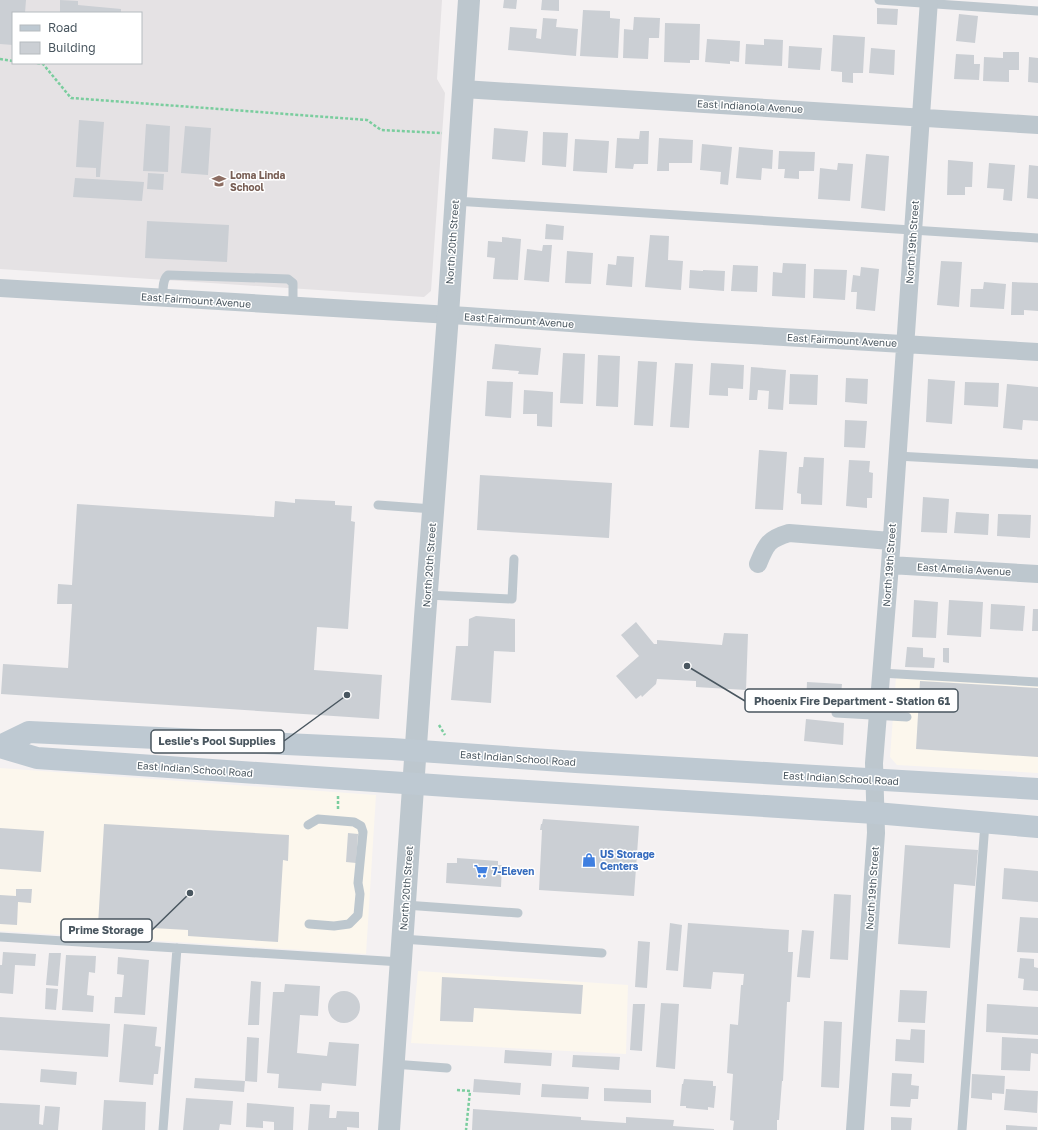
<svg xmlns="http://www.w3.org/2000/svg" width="1038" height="1130" font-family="'Golos Text',sans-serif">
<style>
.commercial{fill:#fcf7ed}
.education{fill:#e5e2e4;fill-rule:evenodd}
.building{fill:#cbcfd4}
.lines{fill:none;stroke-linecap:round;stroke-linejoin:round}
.path{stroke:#7acd9e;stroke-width:2.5;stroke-dasharray:3 2;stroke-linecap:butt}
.service{stroke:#bdc7ce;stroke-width:9}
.minor{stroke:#bdc7ce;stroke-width:18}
.tertiary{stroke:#bdc7ce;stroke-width:22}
.secondary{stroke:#bec9d2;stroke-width:22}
.labels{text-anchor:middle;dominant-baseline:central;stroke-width:3;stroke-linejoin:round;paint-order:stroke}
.street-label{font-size:10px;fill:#49565f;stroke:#fff}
.education-label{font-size:10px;font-weight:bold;fill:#785e54;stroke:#fff;text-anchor:start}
.shop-label{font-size:10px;font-weight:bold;fill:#366cbe;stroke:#fff;text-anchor:start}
.leader{fill:none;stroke:#49565f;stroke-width:1.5}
.callout-dot{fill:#49565f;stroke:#fff;stroke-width:1.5}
.callout{fill:#fff;stroke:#49565f;stroke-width:1.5}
.callout-label{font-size:11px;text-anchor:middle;font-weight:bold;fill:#49565f}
</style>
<rect width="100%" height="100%" fill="#f4f1f2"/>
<path class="commercial" d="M896 677 1038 686V773L897 765 890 757Z
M0 768 376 795 366 954 0 931Z
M418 971 628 985 626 1054 411 1043Z"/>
<path class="education" d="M0 0H442L437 79 445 93 431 291 424 297 0 269ZM13 13H141V63H13Z"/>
<path class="building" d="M0 0H26L25 13H13V45L0 44Z
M60 0 78 1V5L121 9V13H60Z
M504 0H517L516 9 503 8Z
M542 0H559V11L541 10Z
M877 8 898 9 897 25 877 24Z
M583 10 610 11V18L620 19 618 58 580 56Z
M959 14 978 16 975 43 956 41Z
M634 17 660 18 659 38H649L648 59 623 58 624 29 633 30Z
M543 18 557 19 556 27 578 29 576 56 508 50 510 27 537 29 536 38 541 39Z
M665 23 700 24 699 60H690V63L664 62Z
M833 35 865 37 863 73H853V83L842 82V72L831 71Z
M707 39 740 41 739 62 730 61V64L705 62Z
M764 39 783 40 782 66 745 64 746 44 764 45Z
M789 46 822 48 820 70 788 68Z
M871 48 895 50 894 75 869 73Z
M1003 52H1019V70H1009V82L983 81 984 57 1003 58Z
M956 54 974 55V64H980L979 80 954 79Z
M1029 57 1038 58V83L1028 82Z
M79 120 104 122 100 177H96V168L76 167Z
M146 124 170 126 168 172 143 171Z
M185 126 211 128 208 175 181 173Z
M494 128 528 131 525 162 492 159Z
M640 131H649L648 164H634L633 169 615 168 617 138 639 139Z
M543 132 568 133 566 167 542 165Z
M659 138 693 140 692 163H669V171H657Z
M575 139 609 141 607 173 573 171Z
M702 144 732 147 728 185 720 184 721 172 700 170Z
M739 147 773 150 772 169 762 168 761 180 736 178Z
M779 151 815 152 814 171H799V179L784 178 785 169H778Z
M866 154 889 156 885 211 861 208Z
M948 160 973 162 972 187H965V195H947Z
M838 163 853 164 850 201 818 199 820 168 837 170Z
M989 163 1015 165 1012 201 1003 200 1004 189 987 188Z
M1029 165 1038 166V199L1027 198Z
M148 173 164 174 163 190 147 189Z
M75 178 144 182 142 201 73 197Z
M147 221 229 225 227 262 145 258Z
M546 224 564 226 563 240 545 239Z
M650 235 669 236 668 260 683 261 681 290 645 287Z
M502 237 521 239 518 280 493 279 495 258 487 257 488 241 502 242Z
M543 245H552L549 282 524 280 527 249 542 251Z
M567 251 593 253 591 284 565 283Z
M617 256 634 257 632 287 606 285 608 264 616 265Z
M941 261 962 262 959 307 937 305Z
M783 263 806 264 805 298 772 296 773 272 782 273Z
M733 265 758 266 757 292 731 291Z
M861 267 879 269 875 311 856 309 857 292H851L853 275 860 276Z
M814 269 847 270 845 300 813 298Z
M690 270 703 271V270L725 271 724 291 689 288Z
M984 282 1006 284 1004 309 970 307 971 289H983Z
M1012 282 1038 283V311L1024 310V315H1011Z
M495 344 541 348 538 375 518 374 519 371 492 369Z
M563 353 585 354 583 404 560 403Z
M598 355 620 356 618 407 596 406Z
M638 361 657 362 653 426 634 425Z
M675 363 693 364 689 428 670 427Z
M711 363 744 365 743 389 728 388V396L709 395Z
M751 367 786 370 783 410 768 409 769 391 758 390 757 400H749Z
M790 374 818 375 817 405 789 404Z
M846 378 868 379 867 404 845 402Z
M928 379 955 381 952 424 926 422Z
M487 381 513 382 511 418 485 416Z
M965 382 999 383 998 407 964 405Z
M1007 384 1038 387V421L1023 420 1022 430 1003 428Z
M524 390 553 392 552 427 537 426V414H523Z
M845 420 867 421 865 448 844 447Z
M759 450 787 452 783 510 755 509Z
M804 457 824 458 822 505 801 504V494L797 493 799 467H803Z
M849 460 870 461 869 472 873 473 872 498H867V508L846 506Z
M480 475 612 483 609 538 477 530Z
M923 497 949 499 947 533 921 532Z
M295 499 335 501V505L352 506 351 521 355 522 348 629 317 627 314 670 382 675 379 719 1 694 3 664 68 668 72 604H57L58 584 72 585 77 504 274 517 275 501 295 503Z
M956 512 989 514 988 535 954 533Z
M998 514 1031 515 1030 538 997 536Z
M914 600 938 602 936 638 912 637Z
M949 600 983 602 981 637 947 635Z
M991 604 1025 606 1023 631 990 629Z
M1033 609H1038V631H1032Z
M476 616 515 619V652L494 651 491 703 451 700 456 646H468L469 619Z
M636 622 654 644H657V640L722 645 724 633 748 634 746 690 696 687V681L657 679 656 684 642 697 641 695 636 699 616 676 639 656 621 635Z
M907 647 923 648V657L935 658 934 668 905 667Z
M943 648H949V663L943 662Z
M920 681 1038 688V757L916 749Z
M807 682 842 684 840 706 806 704Z
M806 719 844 723 843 745 804 741Z
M543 819 639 826 634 896 539 890 542 830H540L541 824H542Z
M104 824 289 835 288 861 283 860 278 942 188 936V930L98 925Z
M0 828 44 831 41 872 0 869Z
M348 833 358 834 356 863 346 862Z
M905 845 978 850 975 886 954 884 950 948 898 944Z
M457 858 498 861V865H502L501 887 446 883 447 863H457Z
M1004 868 1038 871V902L1002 899Z
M16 889H32L31 903 18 902 17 925 0 924V895L16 896Z
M834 894 851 895 848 960 830 959Z
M1020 917 1038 918V953L1017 952Z
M670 923 682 925 678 971 666 970Z
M688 923 789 930 788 952H793L790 1002H787L783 1081H782L779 1120H777V1130H733L734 1121 730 1120 733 1074 727 1073 730 1024 738 1025 741 985H743L744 974 713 972 711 989 683 987Z
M802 930 814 931 810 978 797 977Z
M638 941 650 942 647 988 635 987Z
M3 952 36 954 35 966 15 965 13 994 0 993V965H2Z
M49 953H61L58 986 46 985Z
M66 955 96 956 95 973 89 972 87 995 94 996 93 1012 62 1010Z
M118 957 149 960 145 1015 114 1013 115 997H122L124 975 117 974Z
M1020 958 1034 959V967L1038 968V991L1023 990 1024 979 1018 978Z
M442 977 583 985 581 1014 474 1008 473 1022 440 1021Z
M251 981 261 982 259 1025H248Z
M285 984 320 986 318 1016 300 1015 297 1053 327 1056 329 1042 359 1044 356 1086 322 1083 321 1091 278 1088 279 1074 267 1073 273 992H284Z
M46 988 58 989 56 1010 45 1009Z
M900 990 927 991 925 1023 898 1022Z
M328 1007a16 16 0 1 1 32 0a16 16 0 1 1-32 0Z
M661 1003 679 1004 675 1069 656 1067Z
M633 1004H645L642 1051 630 1050Z
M987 1004 1038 1007V1035L986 1032Z
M0 1017 110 1024 108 1057 0 1050Z
M824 1021 842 1022 839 1088 821 1087Z
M124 1024 157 1027 155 1046 161 1047 158 1074H154L153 1085 119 1082Z
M911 1029 925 1030 924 1063 895 1061 896 1039 910 1040Z
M247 1037 259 1038 257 1082 245 1081Z
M1002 1037 1038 1039V1054L1031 1053 1030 1071 1001 1070Z
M505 1050 552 1053 551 1066 504 1063Z
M573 1055 620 1057 619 1070 572 1067Z
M41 1069 77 1072 76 1085 40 1082Z
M892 1073 912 1074 911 1085 919 1086 918 1099H911L910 1107 890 1106Z
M972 1074 1005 1076 1004 1094 992 1093V1100L971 1098Z
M195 1078 245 1081 244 1092 194 1088Z
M474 1079 521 1083 520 1095 473 1092Z
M684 1079 713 1081V1086H716L714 1108 708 1107V1110L686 1108V1106H680L682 1084H683Z
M542 1084 589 1087 588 1099 541 1097Z
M604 1088 651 1090V1103L604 1101Z
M1006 1089 1038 1091 1037 1113 1004 1110Z
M186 1098 233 1101 231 1125 220 1124 219 1130H183Z
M104 1100 146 1102 145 1130H102Z
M0 1103 40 1105 39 1124 43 1125 45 1106 60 1107 58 1130H0Z
M247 1103 294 1107 293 1130H274V1122L263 1121V1128L246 1127Z
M310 1104 330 1105 329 1118H336L337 1111 359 1112V1128L347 1127V1130H308Z
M473 1109 581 1117V1120L626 1123V1117L674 1120 673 1126 714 1129V1130H472Z
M891 1117 912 1118 911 1130H891Z
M1006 1125 1037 1127V1130H1006Z"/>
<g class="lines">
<path class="path" d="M0 59 13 61
M37 63 43 64 71 98 367 120 381 130 442 133
M439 725 445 735
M338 809V796
M457 1090 470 1091 466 1130"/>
<path class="service" d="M879 0 1038 11
M455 201 1038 238
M163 298C163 290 162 280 168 275L288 279 293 283V306
M897 456 1038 464
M378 505 433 509
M427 595 512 599 514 559
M880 673 1038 682
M836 713 907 717
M308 825 318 819 354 822 361 826 363 832 358 883 360 894 358 915 349 924 334 926 309 924
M405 905 518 913
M0 937 401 962
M402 939 602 953
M393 1064 447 1068
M163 1130 177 948
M962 1130 985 823"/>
<path class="minor" d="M463 89 1038 125
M0 288 467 316 700 332 1038 352
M758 564C766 545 768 539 789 533L891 541
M890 565 1038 574
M855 1130 876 833 874 763 890 565 929 0"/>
<path class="tertiary" d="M389 1130 425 617 448 315 469 0"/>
<path class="secondary" d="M0 746 29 732 392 749 576 762 1038 789
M0 747 37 758 462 787 875 813 1038 827"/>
</g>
<defs>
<symbol id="school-bare" viewBox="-9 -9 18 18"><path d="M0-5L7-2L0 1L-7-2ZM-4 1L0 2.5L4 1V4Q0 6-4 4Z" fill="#8d6e63" stroke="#fff" stroke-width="2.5" paint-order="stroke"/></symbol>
<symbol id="shop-bare" viewBox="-9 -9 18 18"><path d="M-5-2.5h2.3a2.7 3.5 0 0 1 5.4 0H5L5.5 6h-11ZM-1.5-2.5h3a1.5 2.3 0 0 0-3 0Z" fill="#3f7fe0" stroke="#fff" stroke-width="2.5" paint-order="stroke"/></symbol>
<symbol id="supermarket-bare" viewBox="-9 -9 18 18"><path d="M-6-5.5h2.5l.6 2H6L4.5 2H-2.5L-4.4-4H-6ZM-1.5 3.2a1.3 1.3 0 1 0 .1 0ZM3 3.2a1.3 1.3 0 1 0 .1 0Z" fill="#3f7fe0" stroke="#fff" stroke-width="2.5" paint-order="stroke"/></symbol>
</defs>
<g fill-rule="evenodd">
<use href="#school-bare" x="209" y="171" width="20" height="20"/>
<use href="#shop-bare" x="579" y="850" width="20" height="20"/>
<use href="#supermarket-bare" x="471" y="861" width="20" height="20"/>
</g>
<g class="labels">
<g class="street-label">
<text transform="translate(750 106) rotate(3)">East Indianola Avenue</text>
<text transform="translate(452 242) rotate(-86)">North 20th Street</text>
<text transform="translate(912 242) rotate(-86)">North 19th Street</text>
<text transform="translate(196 300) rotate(4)">East Fairmount Avenue</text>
<text transform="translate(519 320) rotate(4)">East Fairmount Avenue</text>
<text transform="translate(842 340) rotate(3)">East Fairmount Avenue</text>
<text transform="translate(429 565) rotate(-86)">North 20th Street</text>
<text transform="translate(889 565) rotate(-86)">North 19th Street</text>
<text transform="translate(964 569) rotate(3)">East Amelia Avenue</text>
<text transform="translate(518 758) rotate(4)">East Indian School Road</text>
<text transform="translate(195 769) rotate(4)">East Indian School Road</text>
<text transform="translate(841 778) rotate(3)">East Indian School Road</text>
<text transform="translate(406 888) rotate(-86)">North 20th Street</text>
<text transform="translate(872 888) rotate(-86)">North 19th Street</text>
</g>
<g class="education-label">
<text x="230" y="175">Loma Linda<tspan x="230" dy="12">School</tspan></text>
</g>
<g class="shop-label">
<text x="600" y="854">US Storage<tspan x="600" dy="12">Centers</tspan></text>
<text x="492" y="871">7-Eleven</text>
</g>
</g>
<path class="leader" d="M687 666L745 701M347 695L284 741M190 893L152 930"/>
<g class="callout-dot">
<circle cx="687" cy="666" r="4"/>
<circle cx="347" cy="695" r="4"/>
<circle cx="190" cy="893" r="4"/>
</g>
<g class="callout">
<rect x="745" y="689" width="213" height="23" rx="4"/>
<rect x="151" y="730" width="133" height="23" rx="4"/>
<rect x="61" y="919" width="91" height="23" rx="4"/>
</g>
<g class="callout-label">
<text x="852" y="705">Phoenix Fire Department - Station 61</text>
<text x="217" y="745">Leslie's Pool Supplies</text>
<text x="106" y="934">Prime Storage</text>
</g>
<rect x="12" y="12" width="130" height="52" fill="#ffffff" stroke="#b6bbbf"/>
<rect x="20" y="25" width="20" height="6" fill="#bec9d2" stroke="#b6bbbf"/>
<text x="48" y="32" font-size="12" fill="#49565f">Road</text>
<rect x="20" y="42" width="20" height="12" fill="#cbcfd4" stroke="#b6bbbf"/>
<text x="48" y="52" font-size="12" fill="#49565f">Building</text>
</svg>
